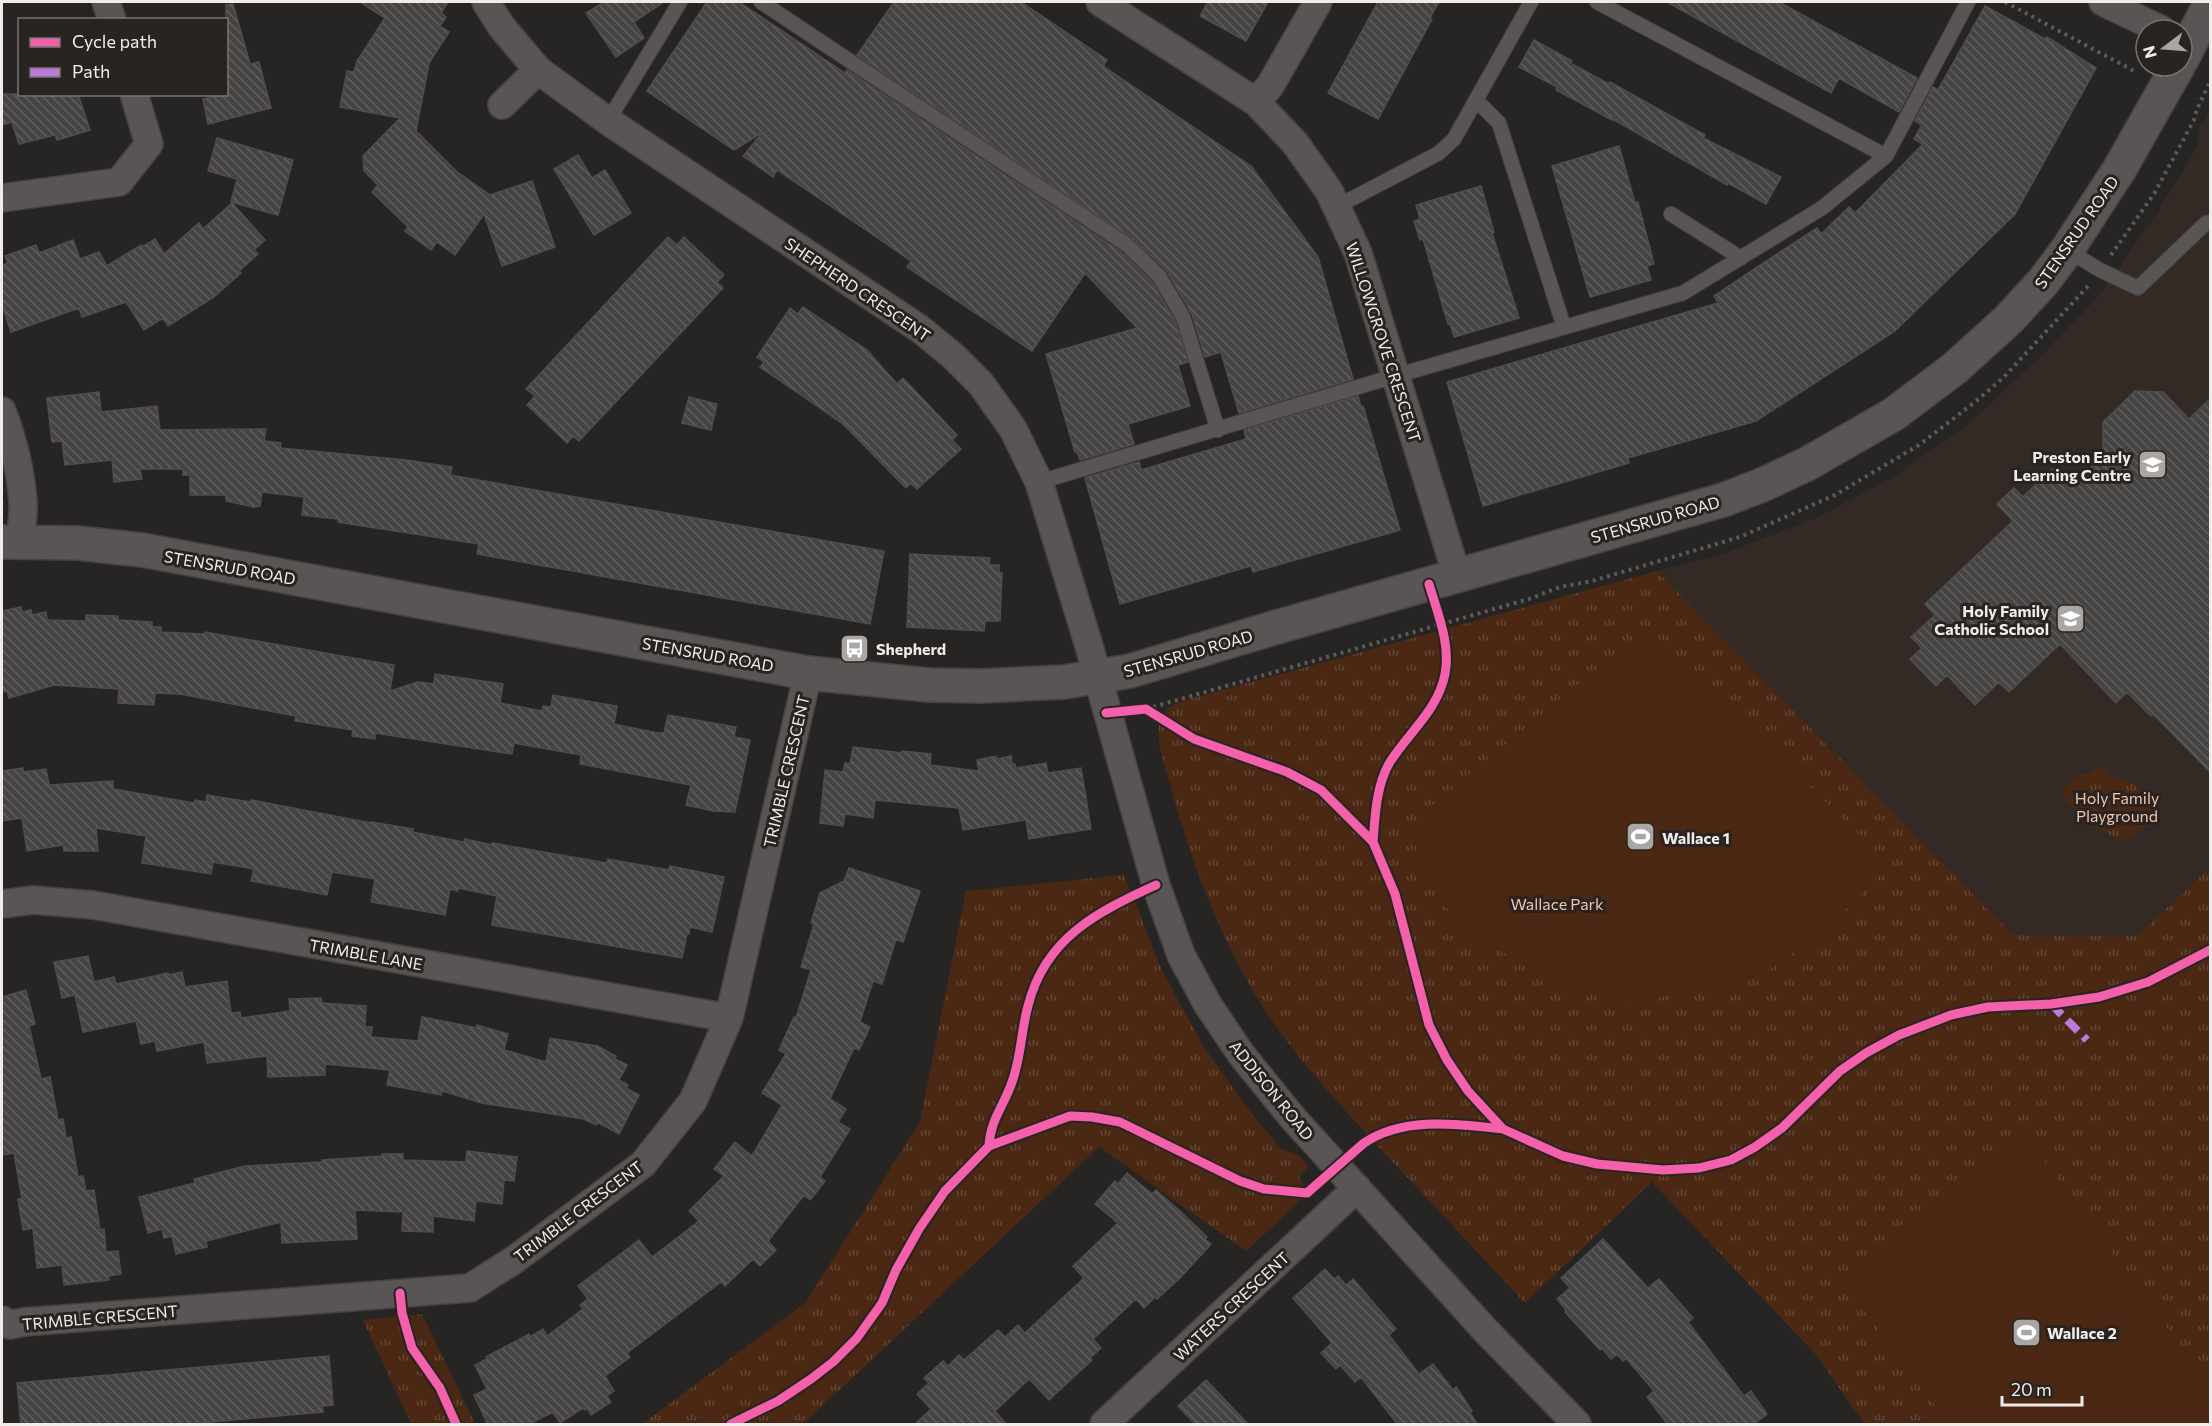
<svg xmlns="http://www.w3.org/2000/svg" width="2212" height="1426" font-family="Commissioner,sans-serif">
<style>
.built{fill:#342a25}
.park{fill:url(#park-tufts)}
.pitch{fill:#4a2813}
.building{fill:url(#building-back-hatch);stroke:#504d4c;stroke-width:1.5}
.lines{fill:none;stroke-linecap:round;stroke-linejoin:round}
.lane-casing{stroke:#454241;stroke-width:16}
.street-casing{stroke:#454241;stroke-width:30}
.secondary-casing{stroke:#454241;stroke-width:36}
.path{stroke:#5d5b5a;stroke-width:4;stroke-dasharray:3 4.5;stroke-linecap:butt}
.lane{stroke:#585554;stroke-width:14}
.street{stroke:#585554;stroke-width:27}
.secondary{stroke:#585554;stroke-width:33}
.quiet{stroke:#bd7bd9;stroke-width:8;stroke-dasharray:15 8;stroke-linecap:butt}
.cycleway-casing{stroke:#292421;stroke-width:13}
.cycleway{stroke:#f560ab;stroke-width:9}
.labels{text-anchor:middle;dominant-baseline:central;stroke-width:6;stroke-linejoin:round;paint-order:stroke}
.street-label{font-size:16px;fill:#efecea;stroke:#292421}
.poi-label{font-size:16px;font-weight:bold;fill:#efecea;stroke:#292421;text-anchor:start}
.park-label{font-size:16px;fill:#f3c5ac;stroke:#292421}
</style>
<defs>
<pattern id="park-tufts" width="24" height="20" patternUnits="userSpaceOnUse" patternTransform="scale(1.5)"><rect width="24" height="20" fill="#4a2813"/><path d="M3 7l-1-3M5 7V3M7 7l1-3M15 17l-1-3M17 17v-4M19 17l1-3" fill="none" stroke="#644736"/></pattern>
<pattern id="building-back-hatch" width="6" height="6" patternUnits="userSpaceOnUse" patternTransform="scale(1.5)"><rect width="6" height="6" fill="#464442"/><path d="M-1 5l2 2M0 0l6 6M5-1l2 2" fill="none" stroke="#615f5d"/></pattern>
</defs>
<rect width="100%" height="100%" fill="#272523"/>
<path class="built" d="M2210 112V867L2137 936 2013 935 1657 571 1723 554 1816 518 1890 479 1964 428 2036 361 2097 298 2155 216 2197 147 2199 129Z"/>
<path class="park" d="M1657 571 2013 935 2137 936 2210 867V1424H1864L1818 1357 1652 1182 1525 1303C1478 1253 1432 1203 1385 1154 1336 1100 1285 1048 1249 984 1215 924 1190 858 1172 791 1166 767 1148 730 1167 709 1170 706 1176 704 1179 702Z
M2103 766 2108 770V775C2134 781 2139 786 2155 808 2155 818 2149 824 2141 830 2135 835 2128 840 2120 839 2108 838 2068 808 2065 797 2060 783 2081 772 2093 773L2094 768Z
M1123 875 1133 896 1162 971 1204 1047 1245 1105 1281 1149 1300 1156 1308 1167 1299 1177 1307 1193 1300 1198 1296 1205 1246 1251 1099 1147 803 1424H642L805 1303 920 1122 966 891Z
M422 1314 475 1424H411L363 1320Z"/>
<path class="pitch" d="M1647 627 1890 865 1827 929 1771 968 1715 990 1628 1001 1561 984 1465 932 1414 864 1426 810Z
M2028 1139 2210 1386V1424H1949L1841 1279Z"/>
<path class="building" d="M360 2H448L441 13 446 17 440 26 449 32 429 63 416 131 456 171 490 195 532 181 555 247 502 266 484 214 455 255 437 242 431 250 405 231 408 227 372 192 378 185 364 171 363 156 400 118 340 107 347 71 354 72 357 61 385 18Z
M604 2H664L634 22 644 38 616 57 586 13Z
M707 2H739L845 73 847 70 1121 252 1152 282 1175 321 1188 362 1178 365 1190 406 1128 424 1134 444 1080 460 1077 452H1075L1046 354 1137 328 1085 273 1032 351 907 267 911 261 866 230 777 170 773 177 743 156 763 132 734 150 647 91Z
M894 2H1021L1107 60 1103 66 1251 166 1318 257 1353 379 1239 413 1221 352 1205 357 1192 314 1167 271 1133 239 857 55Z
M1208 2H1268L1246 41 1200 16Z
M1378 2H1439L1430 18 1432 19 1378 119 1328 93Z
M1667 2H1779L1917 78 1899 112 1839 78 1831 93Z
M233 4 250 64 259 62 271 108 208 124 203 99 226 94V5Z
M1985 6 2045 39 2047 37 2096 68 2015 214 1895 331 1756 421 1628 458 1629 463 1483 506 1447 382 1718 303 1714 296 1751 271 1817 228 1821 234 1849 207 1855 213 1923 144 1914 139 1922 125 1915 121 1933 87 1938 90Z
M1534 40 1572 61 1570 63 1609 84 1610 82 1705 135 1703 138 1781 177 1766 204 1728 183 1727 185 1611 118 1612 120 1556 90 1557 87 1519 67Z
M2 94H78L90 130 57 140 55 135 19 144 12 122 2 125Z
M217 138 293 160 278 215 231 202 237 179 208 171Z
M1619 146 1635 203 1638 202 1654 264 1647 266 1651 280 1590 297 1552 166Z
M578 155 592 178 605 170 631 213 594 235 554 169Z
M1481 186 1494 232 1492 233 1519 318 1454 337 1450 323 1448 324 1423 239 1420 240 1414 221 1420 219 1416 205Z
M232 203 265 240 254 250 258 254 239 271 241 273 214 297 168 326 163 318 144 330 126 302 82 317 79 308 11 332 2 305V266L8 263 5 256 36 245 39 253 73 240 80 259 99 252 107 266 141 245 142 247 155 239 164 254 199 223 203 229Z
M668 237 677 245 684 237 724 275 717 282 723 288 579 441 573 436 567 443 527 405 535 396 526 389Z
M803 307 867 350 897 384 903 378 957 435 952 440 961 449 917 489 911 483 906 488 843 424 760 367 764 362 757 357 790 308 798 314Z
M2135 391 2163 392 2189 419 2211 398V773L2153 714 2151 716 2127 692 2116 703 2060 644 2009 692 1999 682 1975 705 1947 675 1936 686 1910 659 1922 648 1911 637 1935 615 1925 604 2013 521 1997 504 2014 488 2023 497 2052 469 2071 489 2103 454V422Z
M99 392 101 412 157 406 160 430 266 429 264 441 281 443 280 448 406 460 452 467 450 475 884 551 870 624 477 554 479 544 338 522V519L302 515 304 497 262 492 260 506 254 507 226 501V495H190V475H183V469H140L142 479 114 482 112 460 65 465 62 441 52 442 47 398Z
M1358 396 1361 407 1363 406 1400 530 1253 572 1251 566 1120 604 1085 478 1139 462 1141 470 1246 439 1244 430Z
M689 397 717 404 711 430 682 423Z
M910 554 990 558 989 565H999V573H1002L1000 621H985L984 631 907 627Z
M21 607 22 612 31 610 32 615 46 612 47 620 86 621V615L118 616V620L152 622V627H161V632L204 634 205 632 394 665 390 691 418 682 434 684 435 674 503 684 500 703 542 711 543 706 551 707 553 695 617 706 614 724 657 733H664L668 715 736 727 734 737 750 740 735 812 713 811 686 805 691 785 580 764 581 755 514 743 512 754 375 733V739L352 736 353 730 295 721 296 716 180 694 155 693 154 705 118 703 119 689 54 685 9 698 7 691 2 692V611Z
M853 747 902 753V751L931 754 930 765 979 771 977 760 996 756 997 759 1011 756 1012 764H1015L1016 768 1046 763 1048 773 1081 768 1091 829 1029 839 1026 820 963 830 959 808 875 800 873 818 845 814 843 826 820 823 825 770 843 772 845 763 850 764Z
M23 768V772L46 769 49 785 113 781V789L194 803 195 800 206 802 207 795 251 802V800L371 823V822L413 829 412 832 464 842 465 839 492 845V843L607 863 608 859 669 870 670 866 724 877 712 932 690 927 689 934H687L682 958 492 925 497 896 458 888V891L450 889 445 915 371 902 375 879 332 872 327 895 251 881 254 869 213 862 211 874 142 863 146 836 96 828 98 851H64L63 845 27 851 22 818 2 821V771Z
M849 868 920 891 903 942 896 939 882 984 873 981 860 1022 870 1027 859 1050 854 1048 830 1099 846 1109 838 1122 850 1129 820 1177 825 1181 810 1200 804 1195 768 1241 776 1250 760 1266 753 1259 725 1286 721 1282 627 1353 630 1357 605 1376 614 1391 607 1396 611 1402 591 1415 587 1408 585 1410 583 1408 560 1423 553 1412 527 1425H488L474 1395 487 1389 475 1365 487 1359 486 1357 529 1334 530 1337 543 1329 547 1336 583 1309 580 1305 588 1299 578 1286 639 1240 652 1257 699 1221 689 1211 724 1176 714 1169 735 1142 752 1156 782 1105 762 1093 786 1054 779 1050 794 1017 796 1018 811 970 801 967 814 924 811 923 820 893 844 881Z
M88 956 94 982 114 977 116 984 168 973 169 975 182 972 185 987 227 981 231 1013 240 1012 241 1018 290 1011 289 999 321 998 322 1003 366 1006 365 1027H372L371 1037 418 1041 422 1017 477 1028V1025L508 1034 504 1050 546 1062 550 1038 597 1046 616 1056 615 1059 627 1065 619 1080 628 1085 626 1088 639 1095 619 1134 597 1122 596 1125 584 1119 482 1103 442 1091 441 1095 387 1085 390 1070 325 1064V1075L268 1077 267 1056 207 1063 204 1042 157 1051 155 1041 141 1044 136 1021 83 1032 75 995 62 998 54 962Z
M26 990 35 1024 29 1026 41 1079 50 1077 58 1120 63 1119 66 1138 71 1137 78 1177 83 1176 86 1191 94 1190 100 1230 104 1229 106 1252 118 1251 121 1274 108 1276 109 1280 64 1285 62 1265 37 1268 33 1228 23 1230 18 1199H22L14 1153 2 1155V997Z
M467 1151 517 1157 514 1181 504 1180 502 1204 476 1201 474 1221 433 1216V1232L402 1231 403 1212 355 1210 357 1239 282 1243 281 1222 206 1241 207 1247 176 1254 172 1236 164 1238 162 1229 148 1233 139 1197 195 1183 194 1179 245 1166 322 1162V1160L382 1156V1154H403V1160L466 1162Z
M1127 1173 1152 1194 1156 1190 1181 1212 1207 1237 1205 1239 1211 1244 1180 1278 1157 1299 1155 1297 1144 1308 1136 1299 1093 1339 1101 1348 1090 1358 1092 1360 1049 1400 1029 1379 995 1411 1007 1425H914L931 1409 917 1394 929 1383 924 1378 943 1361 948 1366 959 1355 964 1360 998 1330 1005 1337 1018 1325 1025 1333 1084 1278 1073 1266 1118 1223 1095 1204 1115 1181 1118 1184Z
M1603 1239 1648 1288 1659 1279 1693 1318 1688 1322 1744 1396 1751 1391 1767 1414 1752 1425H1668L1647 1397 1654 1391 1626 1358 1623 1361 1617 1354 1611 1359 1602 1348 1600 1350 1565 1312 1566 1310 1557 1299 1570 1288 1561 1278Z
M1325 1269 1334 1279 1338 1276 1346 1285 1353 1279 1396 1329 1389 1335 1419 1374 1433 1364 1453 1390 1456 1387 1472 1411 1470 1413 1478 1425H1398L1361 1377 1355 1382 1340 1365 1336 1369 1321 1353 1332 1343 1293 1298Z
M329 1356 333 1405 322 1406 323 1412 176 1425H21L17 1383Z
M1206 1380 1249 1425H1196L1178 1406Z"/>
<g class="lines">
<defs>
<path id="lane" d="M761 2 1127 245 1159 276 1183 317 1218 430
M1597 2 1886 156
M1476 100 1499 123 1564 327
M608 121 680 2
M1336 207 1439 153 1454 139 1531 2
M1671 214 1741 258
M2067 250 2100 270 2138 288 2206 223 2210 222
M1039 482 1395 376 1683 293 1822 208 1886 156 1968 2"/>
<path id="street" d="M106 2 112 20
M486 2 501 26 538 70 608 121 920 329 953 356 981 384 1013 429 1039 482 1089 646 1156 885 1181 955 1208 1005 1241 1054 1292 1117 1486 1331 1577 1424
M1100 2 1256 102 1295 143 1329 191 1358 253 1457 576
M2103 2 2162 30
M1256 102 1270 86 1318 2
M502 105 538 70
M2 198 119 182 149 144 134 94
M2 411C13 440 21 472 23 503 24 515 21 528 20 541
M2 904 33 900 93 905 729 1018
M2 1320 10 1325 24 1322 470 1288 514 1260 643 1164 693 1101 729 1018 808 673
M1104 1424 1357 1188"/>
<path id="secondary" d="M2182 59 2210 4
M2 542 77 543 142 550 808 673 929 685 980 686 1064 682 1130 671 1270 629 1723 500 1762 485 1807 464 1894 414 1955 368 2009 319 2043 282 2067 250 2119 170 2178 66"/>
</defs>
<use href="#lane" class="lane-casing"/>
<use href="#street" class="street-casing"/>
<use href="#secondary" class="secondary-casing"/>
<path class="path" d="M2005 2 2136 72
M2111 255 2154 194 2194 120 2197 109 2210 82
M1146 709 1529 599 1560 587 1592 581 1740 537 1835 495 1919 445 1975 402 2003 378 2089 285"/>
<use href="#lane" class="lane"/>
<use href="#street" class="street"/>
<use href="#secondary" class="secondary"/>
<path class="quiet" d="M2051 1004 2087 1040"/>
<defs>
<path id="cycleway" d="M1106 713 1146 709 1194 739 1287 772 1321 790 1373 842 1395 894 1429 1025 1447 1060 1468 1091 1503 1129 1563 1156 1597 1164 1663 1170 1699 1168 1731 1160 1755 1147 1782 1128 1840 1071 1866 1053 1899 1035 1951 1015 1988 1007 2051 1004 2099 997 2148 982 2210 950
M1373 842C1375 817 1376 785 1390 762 1409 732 1438 710 1445 674 1451 644 1437 612 1429 584
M989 1146C990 1120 1004 1106 1012 1082 1021 1058 1021 1031 1028 1006 1045 938 1097 912 1156 885
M400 1293 402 1313 412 1348 440 1388 456 1424
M731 1424 778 1401 811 1379 833 1362 857 1338 882 1303 896 1270 919 1229 945 1191 989 1146 1070 1116 1092 1117 1120 1122 1240 1181 1264 1189 1307 1193 1364 1143C1404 1116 1457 1124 1503 1129"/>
</defs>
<use href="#cycleway" class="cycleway-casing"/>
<use href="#cycleway" class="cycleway"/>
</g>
<defs>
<symbol id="school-square" viewBox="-11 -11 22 22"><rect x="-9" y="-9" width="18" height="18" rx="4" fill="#a9a6a4" stroke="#292421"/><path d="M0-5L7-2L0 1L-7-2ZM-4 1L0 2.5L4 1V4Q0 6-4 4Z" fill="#fff"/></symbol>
<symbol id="bus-square" viewBox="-11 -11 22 22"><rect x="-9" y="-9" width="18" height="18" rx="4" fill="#a9a6a4" stroke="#292421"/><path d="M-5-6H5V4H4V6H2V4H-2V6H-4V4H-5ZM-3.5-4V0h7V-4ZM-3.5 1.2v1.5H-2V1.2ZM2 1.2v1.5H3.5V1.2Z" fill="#fff"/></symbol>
<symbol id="stadium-square" viewBox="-11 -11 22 22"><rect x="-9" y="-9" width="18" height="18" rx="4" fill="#a9a6a4" stroke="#292421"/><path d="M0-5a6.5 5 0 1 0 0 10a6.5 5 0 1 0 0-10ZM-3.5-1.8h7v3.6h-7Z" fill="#fff"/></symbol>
</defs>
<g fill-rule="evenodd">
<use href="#school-square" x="2136" y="448" width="33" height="33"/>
<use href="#school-square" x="2054" y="602" width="33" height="33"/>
<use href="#bus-square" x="838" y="632" width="33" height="33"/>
<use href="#stadium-square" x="1624" y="820" width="33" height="33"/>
<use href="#stadium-square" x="2010" y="1316" width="33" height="33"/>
</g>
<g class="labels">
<g class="street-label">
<text transform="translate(2076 232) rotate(-55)">STENSRUD ROAD</text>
<text transform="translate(858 289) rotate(34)">SHEPHERD CRESCENT</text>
<text transform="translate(1384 342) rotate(72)">WILLOWGROVE CRESCENT</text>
<text transform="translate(1655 519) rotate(-16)">STENSRUD ROAD</text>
<text transform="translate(230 567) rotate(10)">STENSRUD ROAD</text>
<text transform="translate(1188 653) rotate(-16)">STENSRUD ROAD</text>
<text transform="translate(708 654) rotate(10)">STENSRUD ROAD</text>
<text transform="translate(786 771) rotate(-77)">TRIMBLE CRESCENT</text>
<text transform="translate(366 954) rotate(10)">TRIMBLE LANE</text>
<text transform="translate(1272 1090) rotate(51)">ADDISON ROAD</text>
<text transform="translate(578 1211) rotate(-37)">TRIMBLE CRESCENT</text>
<text transform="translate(1231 1306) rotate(-43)">WATERS CRESCENT</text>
<text transform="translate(100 1317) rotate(-5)">TRIMBLE CRESCENT</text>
</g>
<g class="poi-label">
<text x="2131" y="456" text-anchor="end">Preston Early<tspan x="2131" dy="18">Learning Centre</tspan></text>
<text x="2049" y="610" text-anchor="end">Holy Family<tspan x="2049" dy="18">Catholic School</tspan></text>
<text x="876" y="648">Shepherd</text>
<text x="1662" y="837">Wallace 1</text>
<text x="2047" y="1332">Wallace 2</text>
</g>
<g class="park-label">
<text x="2117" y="797">Holy Family<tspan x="2117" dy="18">Playground</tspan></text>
<text x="1557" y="903">Wallace Park</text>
</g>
</g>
<rect width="2212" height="1426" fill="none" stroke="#efecea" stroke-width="6"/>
<rect x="18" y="18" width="210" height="78" fill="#292421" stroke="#787471" stroke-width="1.5"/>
<rect x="30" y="38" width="30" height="9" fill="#f560ab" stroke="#787471" stroke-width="1.5"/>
<text x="72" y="48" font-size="18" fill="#efecea">Cycle path</text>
<rect x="30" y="68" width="30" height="9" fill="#bd7bd9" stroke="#787471" stroke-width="1.5"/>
<text x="72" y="78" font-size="18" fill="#efecea">Path</text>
<g transform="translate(2164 48) rotate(254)"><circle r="28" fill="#292421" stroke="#787471" stroke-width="1.5"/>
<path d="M0-4.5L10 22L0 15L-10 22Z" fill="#a9a6a4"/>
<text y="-9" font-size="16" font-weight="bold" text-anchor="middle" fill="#efecea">N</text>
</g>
<path d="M2002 1396v9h80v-9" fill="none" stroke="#efecea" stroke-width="3"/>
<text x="2011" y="1396" font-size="18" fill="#efecea" stroke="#292421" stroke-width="4.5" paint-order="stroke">20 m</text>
</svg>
